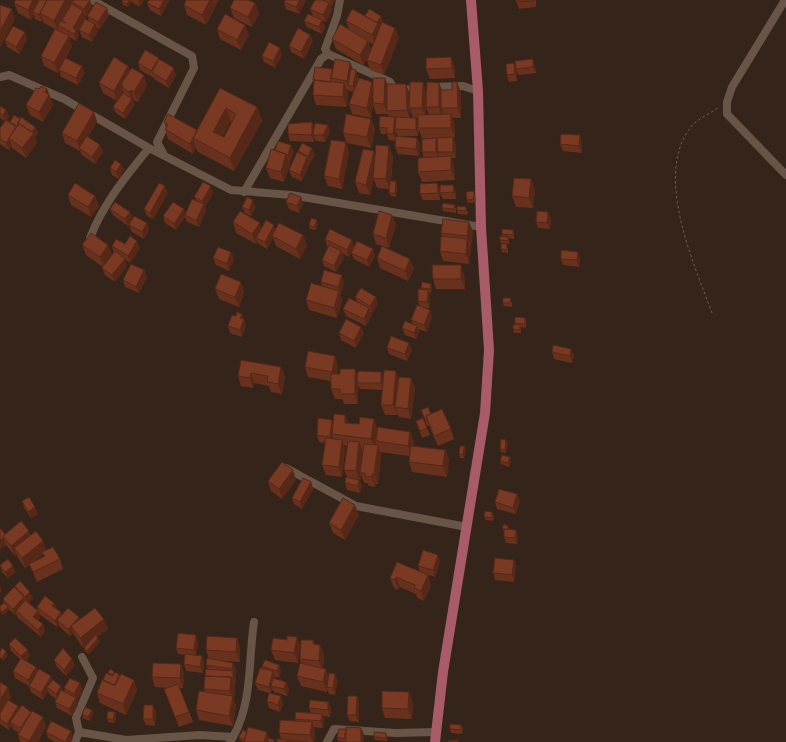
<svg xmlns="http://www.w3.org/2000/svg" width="786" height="742" font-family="'PT Sans',sans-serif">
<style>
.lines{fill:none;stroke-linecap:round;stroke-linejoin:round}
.path{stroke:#6d5e54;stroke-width:1;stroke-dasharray:2.5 2.5;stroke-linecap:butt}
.minor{stroke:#685548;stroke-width:8}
.major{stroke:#a85c67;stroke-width:10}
.wall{fill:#68311d;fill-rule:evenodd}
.shaded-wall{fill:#552818}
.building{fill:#793922;stroke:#552818;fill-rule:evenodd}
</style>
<rect width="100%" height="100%" fill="#352419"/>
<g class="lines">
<path class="path" d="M712 313C694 264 654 176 690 128 696 120 709 114 718 108"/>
<path class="minor" d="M92 0 192 56 194 68 157 142 163 153
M785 0 732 87 727 102V114L786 175
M328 54 390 82 396 91 420 88
M328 54 325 49 337 16 340 0
M0 77 9 75 64 99 149 148 231 190 291 195 481 227
M431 87 463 86 478 91
M244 192 321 59 328 54
M90 238C103 204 126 176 149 148
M286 468 356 506 467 527
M79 732 126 740 200 735 233 737 230 742
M233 737C253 701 248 661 254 622
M75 742 79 732 76 718 93 678 82 657
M327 742 334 729 396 733 436 732"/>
<path class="major" d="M435 742 443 672 485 413 489 350 481 227 478 91 471 0"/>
</g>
<path class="wall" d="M123 0H144L140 7 130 1 131 2 128 7 123 5 122 2Z
M149 0H169L161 16 150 10 147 3Z
M186 0H219L217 4 215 3 216 6 206 25 187 15 184 5Z
M306 0 299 14 286 9 284 2Z
M315 0H335L332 6 330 5 332 10 326 22 322 20 325 27 322 34 307 27 304 21 313 16 310 9Z
M516 0H536V7L519 9Z
M73 1 92 6 86 16 85 15 86 18 85 19 89 21 87 16 109 15 100 29 96 27 98 31 92 42 82 37 79 30 84 21 77 32 79 36 76 41 69 37 72 46 66 58 82 66 85 73 78 85 61 77 59 70 58 73 44 66 41 56 55 29 44 23 43 20 42 22 35 19 34 15 31 20 18 13 14 3Z
M255 3 259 14 252 27 234 18 230 8Z
M365 16H381L383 23 395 28 399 38 384 75 370 70 367 60 363 65 336 49 332 39 349 29 346 21ZM368 42 373 44 371 49Z
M217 29 249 35 241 50 220 39Z
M27 39 19 54 7 47 5 40Z
M313 41 304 59 291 52 289 46Z
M282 55 275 68 264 62 262 56Z
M451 57 455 67V78L430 79 426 69Z
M159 58V59L176 75 169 88 154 79V78L140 70 138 63Z
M350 62 353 70H356L358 77 357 83 387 84 410 93 423 82 426 92 439 83 442 90 461 92V118H452L455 125V138H453L456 144V158H451L454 166 455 180 422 182 418 172 424 158 422 152 436 138 437 142V138H422L419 130 418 136H398L396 132V141L389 140 387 134H381L379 127 389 117 388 114H376L373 105 371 118 352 114 349 104 353 92 347 90 348 93 347 107 316 105 313 95 314 82 313 80 332 69V71ZM426 107 429 115H426ZM410 109 413 118H418V122L410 118Z
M128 66 130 70 147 85 138 102 134 100 133 102 134 106 125 119 116 113 113 107 117 101 103 93 99 83ZM123 91 124 94 120 97Z
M535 66 536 73 518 75 517 71V81L509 82 507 75 516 67Z
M220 88 257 107 262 121 234 171 198 152 196 148 193 154 168 139 165 129 166 128 164 122 197 130ZM231 121 232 122 224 137H222Z
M39 89H47L53 105 43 122 30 115 26 105Z
M0 106 6 110 9 116 7 120 10 122 20 119 35 127 38 133 35 137 37 143 26 158 12 148V146L9 150 0 144V128L5 121 0 118Z
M94 112 97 122 88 137 100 145 103 152 95 164 82 155 80 151 65 143 62 133Z
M371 119 375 129 371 148 347 143 343 133Z
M314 128 330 131 325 142 316 141 314 137V142L290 141 288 134Z
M417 138 420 144 419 156 398 154 395 147Z
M582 142V153L563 151 560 144Z
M275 150 294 152 290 162 289 161 290 164 284 182 270 178 266 168Z
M298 151 315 155 310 163 309 162 310 163 302 181 292 177 289 170 299 153Z
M349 152 342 189 328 186 324 176Z
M375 154 393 156 391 181 397 185 396 197 391 196 389 193 390 189 377 188 374 179 370 195 359 193 355 182Z
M110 168 124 170 119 179 112 175Z
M531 179 535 189 533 208 516 207 512 196Z
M437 183 440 190V200H423L420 194Z
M474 191 476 202 468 203 467 200Z
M456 192V199H443L440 193Z
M168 193 153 219 147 216 144 209Z
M213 193 205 207 206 211 199 227 187 222 185 217 176 230 165 223 163 216 185 214 196 200 194 197Z
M68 195 95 196 99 206 91 217 71 205Z
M301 197 303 204 299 213 289 209 286 202Z
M242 207H256L251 216 245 213Z
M442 208H456V213L443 211Z
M110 209 130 212 133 219 147 223 149 230 144 239 132 232 129 225 132 220 128 226 113 215Z
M457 210 468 211 467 215 458 214Z
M392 215 396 225 389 248 376 244 373 234Z
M551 219 550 229 538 228 536 222Z
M317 220 318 223 316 230 310 229 309 225Z
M233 222 261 228 276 229 307 245 300 259 276 246 273 238 267 249 259 244 258 242 256 244 236 233Z
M469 222 473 232 471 246H470L471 249 469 264 443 261 440 251 442 236 441 233Z
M513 230 514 233V239L509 238V244L501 243 500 240 502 236V234Z
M325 239 354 246 375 256 369 267 354 259 351 253 349 257 342 253 344 258 336 272 324 266 322 260 328 246H327Z
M125 244 140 248 130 263 125 259 127 266 115 282 105 275 102 268 103 267 86 255 82 245H108L112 255 108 261 114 253 112 246Z
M508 248V253L502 252 501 249Z
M231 252 234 259 229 271 216 265 213 258Z
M578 252 580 259 579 267 563 265 561 259Z
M377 258 414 269 408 281 380 268Z
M461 265 464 275 465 289H436L433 279Z
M144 270 147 277 139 293 125 287 123 280Z
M241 282 244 292 239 307 219 299 215 289Z
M321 282H344L341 294H340L342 301 337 318 309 310 306 300 322 286Z
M431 284 432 287 431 293 429 292 430 297V308H423L430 310 432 317 427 332 418 329 419 332 416 339 405 335 402 328 413 324 411 320 420 307 418 301 422 290 421 288Z
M355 297 378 304 372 313 370 312 372 315 366 326 346 316 343 309 357 302Z
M512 302V307L504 306 503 303Z
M242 314 246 326 242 337 230 333 228 326 236 316Z
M525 318 526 321V328L521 327V333H514L513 329 515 325V323Z
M339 333H364L356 348 341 340Z
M387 348 412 350 407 361 389 354Z
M571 349 574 355 572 363 554 359 552 352Z
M335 356 338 366 337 374H340L355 369 358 377H383L398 378H411L415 388 411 419 399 417 397 413V415H385L381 405 382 390 360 389 358 385V404H344L342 399H335L331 389V381L308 377 305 367Z
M281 367 285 377 282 394 271 392 269 386 254 383 253 388 241 386 238 376Z
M421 410 431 414 451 429 454 439 438 446 429 426H427Z
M345 415 348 423 359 424 374 419 377 429 410 432 414 442 413 446 445 450 449 460 447 477 412 472 409 462V456L380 452 381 455 378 484H376L375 487 369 486 367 483H364L361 474 360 481 362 486 360 493 347 490 345 483 347 477 344 470 347 446 344 445 345 450 342 477 326 475 322 465 325 443 319 442 317 435 332 420 333 423Z
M416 421 427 428 430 435 422 438Z
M508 443 506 453 501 452 500 449Z
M464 446 466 450 464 458H460L459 454Z
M510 457 511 461 509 467 501 464 500 461Z
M296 480 282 499 271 491 268 481Z
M311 482 313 489 302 509 294 504 292 498Z
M517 494 520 501 516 514 497 509 495 502Z
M22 501 38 514 31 518 24 508Z
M359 515 345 540 333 533 329 523Z
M494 515 493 521 486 520 484 517Z
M508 526 510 529 516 530 518 537 517 544 506 543 504 537V531L502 528Z
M0 528 5 534 31 535 47 550 60 559 63 569 37 582 30 565 25 568 18 558 17 555 15 556 6 545 0 549ZM43 554 44 557 32 563Z
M514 560 516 567 514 582 495 580 493 573Z
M440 561 435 577 422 573 428 575 431 586 424 601 417 598 416 594 400 587 398 590 394 588 390 578 420 572 418 566Z
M0 565 16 572 8 578 2 572Z
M15 586 33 598 28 603 38 611 40 618 38 620 43 624 45 631 41 637 18 618 16 614 15 615 8 608 9 610 3 615 0 611V606L4 603 3 599 16 589Z
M54 603 57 609 62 615 79 617 80 620 104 619 108 629 97 637 100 642 89 654 85 651 84 648 86 645 83 648 73 633 70 636 60 627 59 625 57 627 39 614 37 607Z
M297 637 300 647 298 663 275 660 271 650 287 640Z
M237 638 240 648V662L224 661 233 663 236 669 235 675 236 677 235 685H234L235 687 234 700 236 706 233 726 199 720 196 710 205 692 204 689 208 669 206 665 209 659 206 650Z
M313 640 315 645H320L324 655 323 668 329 676 338 681 335 695 329 694 327 689V692L301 686 297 676 301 663 300 659Z
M198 642 196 655 202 656 204 663 203 673 186 671 184 664 185 655 178 654 176 648Z
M9 644 30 656 26 661 36 667 38 671 53 680 63 691 65 692 64 688 83 690 77 701 78 705 72 716 57 708 55 702 56 699 49 694 48 691 43 700 31 692 29 686 15 678 13 671 20 659 11 651Z
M54 660 75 665 66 676 57 667Z
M181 664 184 674 183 688H180L193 722 179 727 164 689 169 688 155 687 152 677Z
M279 665 281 672 279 678 275 676V679L286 682 289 689 287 696 274 692 272 689 271 693 283 703 280 712 269 708 267 701 269 693 258 690 255 683 263 669 262 666Z
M108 672H115L120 676 134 680 137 690 126 715 100 703 97 693 109 675Z
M0 682 11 697 9 700 18 706 19 709 31 712 43 717 46 727 38 742H20L18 735 19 733 13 729 12 726 9 730 0 724Z
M357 696 359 703V722L350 721 347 715Z
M328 702 331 708 330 717 323 716 324 720 323 728 313 727 315 732 314 742H277L281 739 279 733 296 721 295 719 311 713 309 708Z
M413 702 412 719 385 718 382 708Z
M92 710 93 713 90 721 83 718 82 714Z
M156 712 155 726 146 725 143 719Z
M116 715 115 723 108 722 107 718Z
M461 725 463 729 462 734 451 733 450 729Z
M346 729 364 734 363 742H346L338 741 337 737Z
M71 731 73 738 71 742H55L48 738 46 732Z
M247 732 269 738 275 742H243L240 740 239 737Z
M386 733 387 736V741L375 740 374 737Z"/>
<path class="shaded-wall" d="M33 0H42L33 12 34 15 31 20 28 10Z
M65 0H72L73 3 72 2V4L63 21 62 20V22L58 25 59 28 58 31 54 21Z
M90 0 92 6 86 16 84 9Z
M129 0H130L131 2 128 7 127 4Z
M138 0H144L140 7Z
M164 0H169L161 16 159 9Z
M210 0H214L216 6 206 25 202 15Z
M215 0H219L217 4Z
M300 0H306L299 14 296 7Z
M330 0H335L332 6Z
M255 3 259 14 252 27 248 17Z
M329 3 332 10 326 22 323 15Z
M107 8 109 15 100 29 98 22Z
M12 9 15 19 0 48V31Z
M83 11 86 18 77 32 79 36 76 41 74 34 73 28Z
M40 13 43 20 42 22 39 15Z
M381 16 383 22 380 28 375 45 372 35 377 23Z
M322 20 325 27 322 34 319 27Z
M95 24 98 31 92 42 89 35Z
M245 25 249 35 241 50 237 40Z
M395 28 399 38 384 75 381 65Z
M25 32 27 39 19 54 16 47Z
M310 35 313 41 304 59 301 52Z
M69 36 72 46 58 73 54 63Z
M368 41 372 51 363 65 360 55Z
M280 48 282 55 275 68 273 61Z
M451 57 455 67V78L452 68Z
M533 59 535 66 536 73 533 67Z
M350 62 354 72 348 85 347 81Z
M514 63 517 71V81L515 74Z
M82 66 85 73 78 85 76 78Z
M128 66 132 76 123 85 121 84 123 91 117 101 114 91Z
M174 68 176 75 169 88 166 81Z
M356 70 358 77 355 92 353 86Z
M144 75 147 85 138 102 134 92Z
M385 78 389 88 387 111 384 104Z
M372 82 376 92 373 103V105L371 118 367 108Z
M423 82 426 92V118L422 108Z
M457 82 461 92V118L458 108Z
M344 83 348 93 347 107 343 97Z
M439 83 443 93 441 108 443 111 442 117 439 107Z
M406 84 410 94V120L407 110Z
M47 89 53 105 43 122 39 112 45 92Z
M131 90 134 100 133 102 134 106 125 119 123 113 132 99 129 92Z
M257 107 262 121 234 171 230 158Z
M226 108 231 121 218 145 213 132Z
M6 110 9 116 6 121 3 115Z
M94 112 97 122 81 150 80 149 77 141Z
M451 114 455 125V138L451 128Z
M395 117 397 124 395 129 396 132V141L393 134Z
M416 118 419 125 418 128V136L416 130Z
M371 119 375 129 371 148 367 137Z
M312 122 315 129 313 135 314 137V142L312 135Z
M328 125 330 131 325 142 323 135Z
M35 127 38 133 35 137 37 143 26 158 22 148Z
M580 135 582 142V153L579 146Z
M453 137 456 144V158L453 152Z
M193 138 196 148 193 154 190 144Z
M417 138 420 144 419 156 416 149Z
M436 138 438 145V152L439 159 436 152Z
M9 139 12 146 9 150 6 143Z
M346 142 349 152 342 189 339 179Z
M100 145 103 152 95 164 92 157Z
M291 145 294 152 290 162 288 155Z
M389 146 393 156 390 189 386 179Z
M312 148 315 155 310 163 308 156Z
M374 151 378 161 373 178 374 179 370 195 366 185Z
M286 154 290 164 284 182 281 172Z
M451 156 454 166 455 180 451 170Z
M307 157 310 163 302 181 300 175Z
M121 164 124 170 119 179 116 172Z
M531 179 535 189 533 208 529 198Z
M396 181 397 185 396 197 395 193Z
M437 183 440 190V200L438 193Z
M453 185 456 192V199L454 192Z
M165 186 168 193 153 219 150 213Z
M211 186 213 193 205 207 206 211 199 227 196 221 204 205 202 201Z
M95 196 99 206 91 217 88 207Z
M301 197 303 204 299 213 297 206Z
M253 200 256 207 251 216 249 210Z
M184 209 186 216 185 215V217L176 230 174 224Z
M130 212 133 219 128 226 125 219Z
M548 212 551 219 550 229 547 223Z
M392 215 396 225 389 248 386 238Z
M317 220 318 223 316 230 314 227Z
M469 222 473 232 471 246 467 236Z
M147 223 149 230 144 239 142 232Z
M260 223 263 233 256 238 258 242 256 244 252 234Z
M274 225 277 231 272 236 273 238 267 249 265 242Z
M303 235 307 245 300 259 296 249Z
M467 239 471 249 469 264 466 254Z
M352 240 354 246 349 257 347 250Z
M137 241 140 248 130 263 128 256Z
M108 245 112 255 104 267 100 257Z
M373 249 375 256 369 267 367 260Z
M341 251 344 258 336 272 334 266Z
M231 252 234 259 229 271 227 264Z
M578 252 580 259 579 267 577 260Z
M125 259 127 266 115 282 112 275Z
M410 259 414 269 408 281 405 271Z
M461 265 464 275 465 289 461 279Z
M144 270 147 277 139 293 136 287Z
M342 275 344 282 341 294 338 287Z
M241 282 244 292 239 307 235 297Z
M431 284 432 287 431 293 430 289Z
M428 290 430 297V308L427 302Z
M339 291 342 301 337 318 334 308Z
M376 297 378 304 372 313 370 306Z
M369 308 372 315 366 326 364 319Z
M430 310 432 317 427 332 424 325Z
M242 314 246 326 242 337 240 330V318Z
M417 326 419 332 416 339 414 333Z
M361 327 364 333 356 348 354 341Z
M409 343 412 350 407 361 405 354Z
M571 349 574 355 572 363 570 356Z
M335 356 338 366 335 382 332 372Z
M281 367 285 377 282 394 278 384Z
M355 369 358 380 357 383 358 385V404L355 394Z
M396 371 399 381 395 407 397 413V415L393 405Z
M381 372 384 378 383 390 381 383Z
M251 373 254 383 253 388 250 378Z
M411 378 415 388 411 419 408 409Z
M345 415 349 426 345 423Z
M374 419 377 429 375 449 371 439Z
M332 420 335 426 332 434 333 438V443L330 437Z
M410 432 414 442 412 456 408 446Z
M342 440 345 450 342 477 339 467Z
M506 440 508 443 506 453 505 450Z
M359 442 363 452 360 481 362 486 360 493 358 486 359 480 356 471Z
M378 445 381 455 378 484 374 474Z
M464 446 466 450 464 458 463 455Z
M445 450 449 460 447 477 443 466Z
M510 457 511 461 509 467 508 463Z
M293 470 296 480 282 499 279 489Z
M372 474 376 484 375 487 372 477Z
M311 482 313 489 302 509 300 502Z
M517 494 520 501 516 514 513 508Z
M355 505 359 515 345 540 341 530Z
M35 507 38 514 31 518 28 512Z
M516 530 518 537 517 544 515 538Z
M29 531 33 542 14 548 17 555 15 556 11 546Z
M3 538 6 545 0 549V540Z
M43 541 47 551 25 568 22 558Z
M438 555 440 561 435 577 433 570Z
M514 560 516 567 514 582 512 575Z
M13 566 16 572 8 578 5 572Z
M428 575 431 586 424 601 421 591Z
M396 577 400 587 398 590 395 580Z
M0 584 2 591 0 593Z
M30 592 33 598 27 603 25 597Z
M24 597 26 604 16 611V614L15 615 13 609Z
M54 603 57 609 52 606Z
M8 607 9 610 3 615 2 612Z
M38 611 40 618 36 623 33 617Z
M61 612 63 619 57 620 59 625 57 627 55 621Z
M79 617 81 624 71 626 73 633 70 636 68 629Z
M104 619 108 629 83 648 80 638Z
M43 624 45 631 41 637 38 630Z
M196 635 198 642 196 657 194 650Z
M297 637 300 647 298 663 294 653Z
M98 638 100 642 89 654 87 651Z
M237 638 240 648V662L236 652Z
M320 645 324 655 323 671 319 661Z
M28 650 30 656 24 663 21 656Z
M6 651 8 655 3 662 2 659Z
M202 656 204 663 203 673 200 667Z
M72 659 75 665 66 676 64 670Z
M233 663 236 669 235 675 236 677 235 685 233 679V671L232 669Z
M181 664 184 674 183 688 180 678Z
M279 665 281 672 279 678 277 671Z
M36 667 39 674 31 687 28 680Z
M326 669 330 679 327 687V692L323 682Z
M273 671 275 678 273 686H271L272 689 271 693 269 687Z
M335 674 338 681 335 695 333 688Z
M51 676 54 683 47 687 48 691 43 700 41 693Z
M231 677 235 687 234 700 236 706 233 726 229 716 232 697 230 691Z
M134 680 137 690 126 715 123 704Z
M286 682 289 689 287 696 284 689Z
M80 683 83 690 77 701 74 694Z
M61 686 64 693 58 701 56 694Z
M8 687 11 697 0 716V700Z
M409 692 413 702 412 719 408 709Z
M281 696 283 703 280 712 278 705Z
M357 696 359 703V722L356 715Z
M76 698 78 705 72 716 69 709Z
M328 702 331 708 330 717 328 710Z
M153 705 156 712 155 726 153 719Z
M18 706 21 713 10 722 12 726 9 730 7 724Z
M92 710 93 713 90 721 88 717Z
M115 712 116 715 115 723 113 720Z
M322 714 324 720 323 728 321 721Z
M43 717 46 727 38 742H29Z
M312 722 315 732 314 742H313L310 735Z
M361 728 364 734 363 742H361Z
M71 731 73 738 71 742H65Z
M267 732 270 742H264Z"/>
<path class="building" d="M16 0H33L28 10 14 3Z
M39 0H47L39 15 33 12Z
M47 0H65L54 21 40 13Z
M73 0H90L84 9 72 2Z
M123 0H129L127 4 122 2Z
M149 0H164L159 9 147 3Z
M186 0H210L202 15 184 5Z
M234 0H248L255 3 248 17 230 8Z
M285 0H300L296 7 284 2Z
M315 0H322L329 3 323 15 310 9Z
M516 0H534V1L516 2Z
M96 2 107 8 98 22 87 16Z
M72 4 83 11 73 28 76 30 74 34 58 25 61 21 66 23 62 20Z
M0 5 12 9 0 31Z
M352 9 378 23 372 35 346 21Z
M369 9 381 16 377 23 365 16Z
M225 14 245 25 237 40 217 29Z
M308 14 322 20 319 27 304 21Z
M85 19 95 24 89 35 79 30Z
M382 22 395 28 381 65 367 60Z
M340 24 368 41 360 55 332 39Z
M13 26 25 32 16 47 5 40Z
M298 28 310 35 301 52 289 46Z
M55 29 69 36 54 63 41 56Z
M269 42 280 48 273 61 262 56Z
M145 50 159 58 151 71 138 63Z
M114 57 128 66 114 91 99 83Z
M451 57 452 68 426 69V58Z
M65 58 82 66 76 78 59 70Z
M159 59 174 68 166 81 152 72Z
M335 59 350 62 347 81 331 78Z
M533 59V67L516 69 515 61Z
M514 63 515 74 507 75 506 64Z
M315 67 332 69 330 82 313 80Z
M132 68 144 75 134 92 131 90 129 92 122 87 123 85 121 84Z
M351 69 356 70 353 86 348 85Z
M359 78 372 82 367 108 349 104Z
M373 78H385L384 104 373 103Z
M314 80 344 83 343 97 313 95Z
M410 82H423L422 108H409Z
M427 82 439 83V107H426Z
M452 82H457L458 108H441V90H452Z
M387 84H406L407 110 387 111Z
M41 86 47 89 45 92 49 95 39 112 26 105 36 88 39 89Z
M220 88 257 107 230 158 193 138ZM226 108 236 114 224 137 213 132Z
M123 93 132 99 123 113 113 107Z
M79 103 94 112 77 141 62 133Z
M0 106 6 110 3 115 0 113Z
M168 114 197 130 190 144 165 129 168 125 164 122Z
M346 114 371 119 367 137 343 133Z
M451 114V128H418V115Z
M14 115 20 119 18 123V124L17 126 10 122Z
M380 116 395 117 393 134 387 133V128L379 127Z
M21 117 35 127 32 132 18 123Z
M396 117 416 118V130L395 129Z
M6 120 16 127 9 138V139L6 143 0 139V128Z
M312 122V135L288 134V124Z
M315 123 328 125 323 135H313Z
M19 124 34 133 22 148 9 138Z
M561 134 580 135 579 146 560 144Z
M87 136 100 145 92 157 79 148Z
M396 136 417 138 416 149 395 147Z
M453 137V152H438L437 138Z
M436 138V152H422V139Z
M331 140 346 142 339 179 324 176Z
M278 141 291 145 288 155 275 150Z
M302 143 312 148 308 156 298 151Z
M376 145 389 146 386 179 373 178Z
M271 149 286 154 281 172 266 168Z
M363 149 374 151 366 185 355 182Z
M297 152 307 157 300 175 289 170Z
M451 156V170L418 172V158Z
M115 160 121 164 116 172 110 168Z
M514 178 531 179 529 198 512 196Z
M390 181H396L395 193H389Z
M203 182 211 186 202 201 194 197Z
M75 183 95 196 88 207 68 195Z
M159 183 165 186 150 213 144 209Z
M437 183 438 193 420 194V184Z
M440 185H453L454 192 440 193Z
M474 191V199L467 200 466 192Z
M290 193 301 197 297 206 286 202Z
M247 197 253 200 249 210 242 207Z
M192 199 204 204 196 221 185 215Z
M115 202 130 212 125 219 110 209Z
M173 202 184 209 174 224 163 216Z
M443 203 455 205 454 209 442 208Z
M457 206 466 207V211L457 210Z
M240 211 260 223 252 234 233 222Z
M379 211 392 215 386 238 373 234Z
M537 211 548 212 547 223 536 222Z
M134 216 147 223 142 232 129 225Z
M311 218 317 220 314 227 309 225Z
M443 219 469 222 467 236 441 233Z
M266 220 274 225 265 242 256 238Z
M279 223 303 235 296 249 272 236Z
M330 229 352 240 347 250 325 239Z
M502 229 513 230V235L502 234Z
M91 233 108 245 100 257 82 245Z
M130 236 137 241 128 256 112 246 116 239 125 244Z
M441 236 467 239 466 254 440 251Z
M500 236 508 237V241L500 240Z
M357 241 373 249 367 260 351 253Z
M501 244H507V250L501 249Z
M329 245 341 251 334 266 322 260Z
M382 246 410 259 405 271 377 258Z
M218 247 231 252 227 264 213 258Z
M561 250 578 252 577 260 561 259Z
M115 251 125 259 112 275 102 268Z
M131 264 144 270 136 287 123 280Z
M432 265H461V279H433Z
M324 270 342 275 338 287 321 282Z
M221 274 241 282 235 297 215 289Z
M422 282 431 284 430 289 421 288Z
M311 283 339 291 334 308 306 300Z
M361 288 376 297 370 306 355 297Z
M418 289 428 290 427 302 418 301Z
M349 298 369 308 364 319 343 309Z
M503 298H511L510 303H503Z
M417 305 430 310 424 325 411 320Z
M237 312 242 314 240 318 244 319 240 330 228 326 232 315 236 316Z
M515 317 525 318V324L515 323Z
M346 319 361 327 354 341 339 333Z
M405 321 417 326 414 333 402 328Z
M513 325H520V330L513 329Z
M391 336 409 343 405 354 387 348Z
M553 345 571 349 570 356 552 352Z
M308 351 335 356 332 372 305 367Z
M241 360 281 367 278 384 267 382 268 376 251 373 250 378 238 376Z
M340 369H355V394H340V389H331V374H340Z
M384 370 396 371 393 405H381Z
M358 371 381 372V383H357Z
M399 377 411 378 408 409 395 407Z
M428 407 431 414 426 416 427 419H425L421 410Z
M442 409 451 429 434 436 426 416Z
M334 414 345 415V423L359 424 360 417 374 419 371 439 332 434Z
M318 418 332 420 330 437 317 435Z
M423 418 427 428 420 431 416 421Z
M378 427 410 432 408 446 376 441Z
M326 438 342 440 339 467 322 465Z
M501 439 506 440 505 450 500 449Z
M348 441 359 442 356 471 344 470Z
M364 444 378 445 374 474H372V477L365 476V473H360Z
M411 446 445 450 443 466 409 462Z
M460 446H464L463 455 459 454Z
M502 455 510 457 508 463 500 461Z
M282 462 293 470 279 489 268 481Z
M346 477 359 480 358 486 345 483Z
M303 478 311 482 300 502 292 498Z
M499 489 517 494 513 508 495 502Z
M29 497 35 507 28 512 22 501Z
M343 498 355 505 341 530 329 523Z
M485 511 492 512V518L484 517Z
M21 521 29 531 11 546 3 536Z
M504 524 508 526 507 530 502 528Z
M0 528 5 534 3 536 4 537 0 540Z
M504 529 516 530 515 538 504 537Z
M36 531 43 541 22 558 14 548Z
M53 547 60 559 33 572 29 564 45 556 42 552Z
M423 550 438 555 433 570 418 566Z
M495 558 514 560 512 575 493 573Z
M8 559 13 566 5 572 0 565Z
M397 562 428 575 421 591 414 588 415 585 396 577 395 580 390 578Z
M20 581 30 592 25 597 15 586Z
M14 587 24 597 13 609 3 599Z
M45 596 54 603 52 606 61 612 55 621 37 607Z
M25 600 38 611 33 617 43 624 38 630 16 611Z
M4 603 8 607 2 612 0 609V606Z
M68 608 79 617 68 629 57 620Z
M95 608 104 619 80 638 71 626Z
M178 633 196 635 194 650 176 648Z
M95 635 98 638 87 651 84 648Z
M207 636 237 638 236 652 206 650Z
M287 636 297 637 294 653 271 650 273 638 287 640Z
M15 638 28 650 21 656 9 644Z
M301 640H313V644L320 645 319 661 300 659Z
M2 648 6 651 2 659 0 657V651Z
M63 648 72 659 64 670 54 660Z
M185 654 202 656 200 667 184 664Z
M21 658 36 667 28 680 13 671Z
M207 658 233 663 232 669 206 665Z
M265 660 279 665 277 671 262 666Z
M153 663 181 664 180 678 152 677Z
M300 663 326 669 323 682 297 676Z
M260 668 273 671 269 687 255 683Z
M39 669 51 676 41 693 29 686Z
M111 669 115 673 112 675 108 672Z
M206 669 233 671V679L231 678V677L205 676Z
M114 672 119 674 115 685 103 680 106 673 113 676Z
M329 673 335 674 333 688 327 687Z
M121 674 134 680 123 704 97 693 102 680 115 686Z
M205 676 231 677 230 691 204 689Z
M70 678 80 683 74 694 64 688Z
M273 678 286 682 284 689 271 686Z
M53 680 61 686 56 694 47 687Z
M0 682 8 687 0 700Z
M178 684 189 712 175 717 164 689Z
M61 690 76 698 69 709 55 702Z
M199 691 233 696 229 716 196 710Z
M382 691 409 692 408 709 382 708Z
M269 693 281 696 278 705 267 701Z
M348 696H357L356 715H347Z
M8 700 18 706 7 724 0 719V713Z
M310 700 328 702V710L309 708Z
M22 705 31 712 20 728 10 722Z
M144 705H153V719H143Z
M85 707 92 710 88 717 82 714Z
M32 711 43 717 29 741 18 735Z
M108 711 115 712 113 720 107 718Z
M296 712 322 714 321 721 295 719Z
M280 720 312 722 310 735 279 733Z
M51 721 71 731 65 742 46 732Z
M450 724 461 725V730L450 729Z
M248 727 267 732 264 742H244Z
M346 727 361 728V742H346Z
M339 729H346L344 739 337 737Z
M243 730 247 732 244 740 239 737Z
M374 732 386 733V738L374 737Z
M269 738 274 740V742H268Z
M277 739 287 740V742H277Z
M289 740 308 742H289Z
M458 740V742H448V741Z"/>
</svg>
